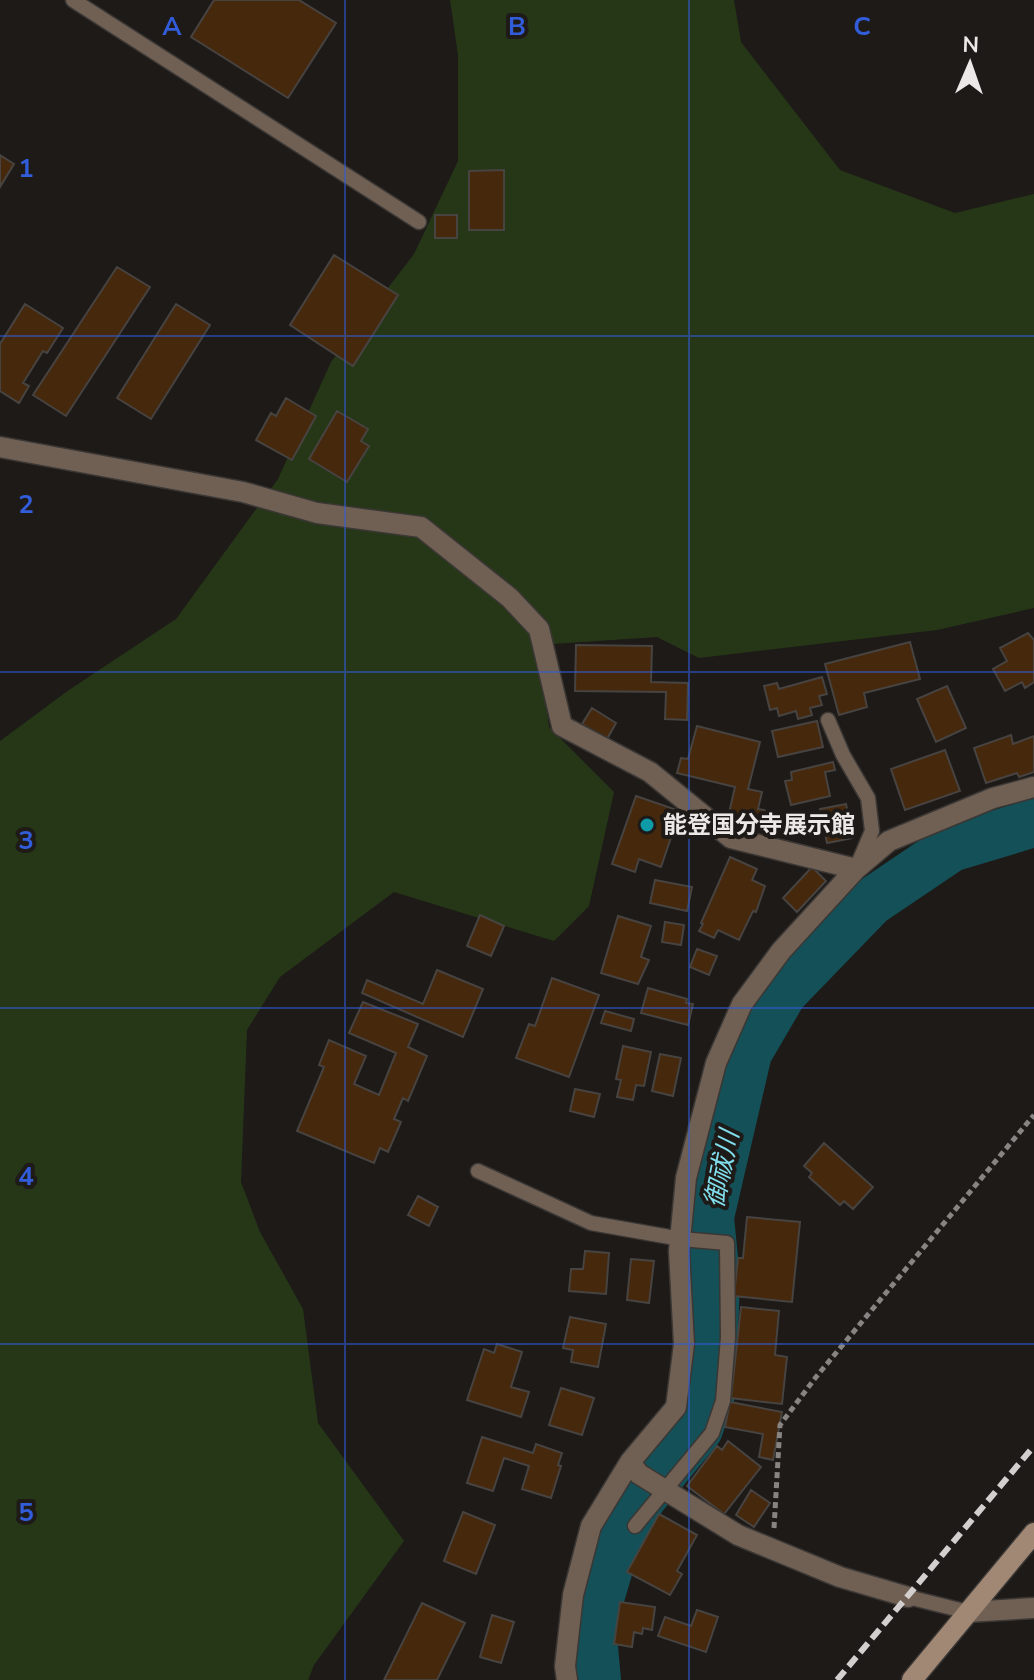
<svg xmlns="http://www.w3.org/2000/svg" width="1034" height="1680" font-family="'Nunito Sans','Noto Sans JP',sans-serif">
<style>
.green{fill:#263717}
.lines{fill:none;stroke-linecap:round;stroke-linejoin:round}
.river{stroke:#135057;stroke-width:48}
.building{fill:#46280c;stroke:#474341;stroke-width:2}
.lane-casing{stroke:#3a3735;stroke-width:17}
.street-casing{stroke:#3a3735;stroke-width:23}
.secondary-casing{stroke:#3a3735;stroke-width:23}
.path{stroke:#878482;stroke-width:5;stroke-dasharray:6 4;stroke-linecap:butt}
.lane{stroke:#706054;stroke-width:14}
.street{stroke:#706054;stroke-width:20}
.secondary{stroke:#a18875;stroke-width:20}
.rail{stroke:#d2cfce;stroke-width:6;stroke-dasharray:12 6;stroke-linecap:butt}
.grid{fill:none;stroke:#325dda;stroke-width:2;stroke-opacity:0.55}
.culture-dot{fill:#0f9aa8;stroke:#1d1a18;stroke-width:3}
.labels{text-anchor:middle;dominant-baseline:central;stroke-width:8;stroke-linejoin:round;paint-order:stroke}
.poi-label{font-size:24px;font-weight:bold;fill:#ebe8e7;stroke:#1d1a18;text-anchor:start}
.water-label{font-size:26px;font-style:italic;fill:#81dfec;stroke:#1d1a18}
.grid-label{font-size:26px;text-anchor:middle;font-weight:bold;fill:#325dda;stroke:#1d1a18;stroke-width:8;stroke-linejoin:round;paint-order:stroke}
</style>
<rect width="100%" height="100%" fill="#1d1a18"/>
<path class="green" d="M450 0H734L741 42 840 170 955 213 1034 194V608L937 630 699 658 657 637 538 645 549 727 614 792 589 906 554 941 394 892 280 977 247 1030 241 1182 260 1232 303 1309 318 1423 404 1541 314 1665 308 1680H0V741L69 690 176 619 278 479 331 362 414 254 458 161V55Z"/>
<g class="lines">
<path class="river" d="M597 1680 592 1626 617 1541 643 1497 699 1429 712 1391 716 1279 710 1217 748 1053 783 993 871 902 951 848 1034 823"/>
</g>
<path class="building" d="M214 0H299L336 23 288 98 191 37Z
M0 155 14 164 0 187Z
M504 170V230H469V171Z
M435 215H457V238H435Z
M334 255 398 295 353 366 290 325Z
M117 267 150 287 66 416 33 395Z
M25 304 63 328 47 353 43 351 23 383 29 386 19 403 0 391V344Z
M176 304 210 325 151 419 117 398Z
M286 398 316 416 292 460 256 440 271 413 276 416Z
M337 411 368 429 361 441 369 446 347 482 309 459Z
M1028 633 1034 640V682L1025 688 1022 682 1005 691 993 669 1007 661 1000 648Z
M910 642 920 679 864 693 867 707 839 715 825 664Z
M576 645 652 646 651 682 688 683 687 720 665 719 666 692 575 691Z
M822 677 827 694 819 696 822 705 810 708 812 715 798 719 796 711 779 716 777 708 770 710 764 686 777 683 779 689Z
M947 686 966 728 936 742 917 699Z
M592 708 616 723 607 739 582 724Z
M817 721 823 747 778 757 772 731Z
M697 726 760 742 748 789 762 792 758 809 769 811 766 824 757 822 756 827 728 817 735 787 677 773 681 758 688 759Z
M1011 735 1013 744 1034 736V772L1019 777 1017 773 986 783 974 748Z
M945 750 960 791 905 810 891 769Z
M833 762 835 770 825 772 830 796 791 805 785 781 792 780 791 772Z
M636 796 680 811 661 867 639 859 635 872 612 864Z
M846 804 853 838 827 843 820 809Z
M730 857 757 869 752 880 765 886 756 912 753 911 739 940 718 930 714 938 699 931 703 924 701 923Z
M812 867 826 881 797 912 783 898Z
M655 880 692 887 687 911 650 903Z
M480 915 504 926 491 956 467 946Z
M618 916 651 926 641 957 649 960 638 984 601 973Z
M665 922 684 925 681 945 662 942Z
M697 949 717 956 709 975 690 967Z
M437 970 483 989 463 1037 362 993 367 980 423 1004Z
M552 978 599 995 569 1077 516 1058 529 1024 535 1026Z
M648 988 687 999 686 1003 693 1004 688 1025 641 1013Z
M363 1002 418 1024 408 1047 427 1056 408 1101 403 1098 394 1119 401 1122 388 1152 380 1148 374 1163 297 1131 324 1067 319 1065 329 1040 366 1056 354 1084 379 1095 396 1053 349 1033Z
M605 1011 634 1019 631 1031 601 1023Z
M623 1046 651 1052 644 1086 636 1085 633 1100 617 1097 621 1080 616 1079Z
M660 1054 681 1058 673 1096 652 1091Z
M575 1089 600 1094 594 1117 570 1111Z
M824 1143 873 1187 853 1209 844 1201 840 1205 809 1177 812 1173 804 1166Z
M418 1196 438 1207 429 1226 408 1215Z
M747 1217 800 1222 792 1302 734 1296 738 1258H743Z
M585 1251 609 1253 606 1294 569 1291 571 1269H583Z
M631 1259 654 1261 649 1303 627 1300Z
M741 1307 779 1311 775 1355 787 1357 782 1404 731 1398Z
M570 1317 606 1324 598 1367 571 1362 573 1350 563 1348Z
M497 1344 522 1352 511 1387 529 1392 521 1417 467 1400 484 1349 494 1353Z
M561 1388 594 1398 582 1435 549 1425Z
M730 1402 782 1412 773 1460 759 1457 763 1434 725 1427Z
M482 1437 533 1453 536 1444 562 1453 558 1465 561 1466 551 1498 522 1489 529 1466 504 1458 493 1491 467 1483Z
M728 1441 761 1467 724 1514 687 1486 717 1446 722 1450Z
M751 1490 770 1503 754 1527 736 1515Z
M463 1512 495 1525 476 1574 444 1561Z
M659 1514 697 1535 677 1571 682 1574 670 1595 627 1572Z
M620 1602 655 1607 652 1630 643 1628 642 1634 634 1632 632 1647 614 1644Z
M422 1603 465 1623 437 1680H384Z
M697 1610 718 1617 706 1652 658 1636 665 1617 691 1626Z
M492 1615 514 1622 501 1663 480 1657Z"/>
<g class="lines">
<defs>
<path id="lane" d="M73 0 419 222
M828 720 843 755 868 798 872 831 857 866
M478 1171 591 1223 681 1239 727 1243 728 1337 723 1401 712 1433 635 1526
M908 1597 968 1612"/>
<path id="street" d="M0 447 243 492 317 513 421 527 510 598 539 629 562 726 650 772 731 838 856 869
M630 1462 639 1474 738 1535 840 1577 908 1597
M968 1612 1034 1608
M567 1680 565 1666 573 1595 591 1526 630 1462 676 1407 684 1344 679 1251 686 1178 716 1063 742 1004 781 951 856 869 889 841 993 798 1034 787"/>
<path id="secondary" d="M912 1680 1034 1533"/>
</defs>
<use href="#lane" class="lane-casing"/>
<use href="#street" class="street-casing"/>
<use href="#secondary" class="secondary-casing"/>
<path class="path" d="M774 1528 780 1425 816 1377 1034 1115"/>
<use href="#lane" class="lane"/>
<use href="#street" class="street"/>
<use href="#secondary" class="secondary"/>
<path class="rail" d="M837 1680 1034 1446"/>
</g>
<path class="grid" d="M345 0V1680M689 0V1680M0 336H1034M0 672H1034M0 1008H1034M0 1344H1034"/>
<circle class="culture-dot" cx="647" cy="825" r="8"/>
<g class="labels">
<g class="poi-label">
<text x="663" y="825">能登国分寺展示館</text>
</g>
<g class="water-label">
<text transform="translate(722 1169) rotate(-78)">御祓川</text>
</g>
</g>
<g class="grid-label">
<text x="172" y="35">A</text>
<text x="517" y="35">B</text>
<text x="862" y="35">C</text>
<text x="26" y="177">1</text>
<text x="26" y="513">2</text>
<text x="26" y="849">3</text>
<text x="26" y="1185">4</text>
<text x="26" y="1521">5</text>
</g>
<g transform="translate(970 64) rotate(2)" stroke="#1d1a18" stroke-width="6" paint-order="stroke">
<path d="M0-6L14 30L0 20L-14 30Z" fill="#ebe8e7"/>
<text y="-12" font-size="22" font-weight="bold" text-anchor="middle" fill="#ebe8e7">N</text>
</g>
</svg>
